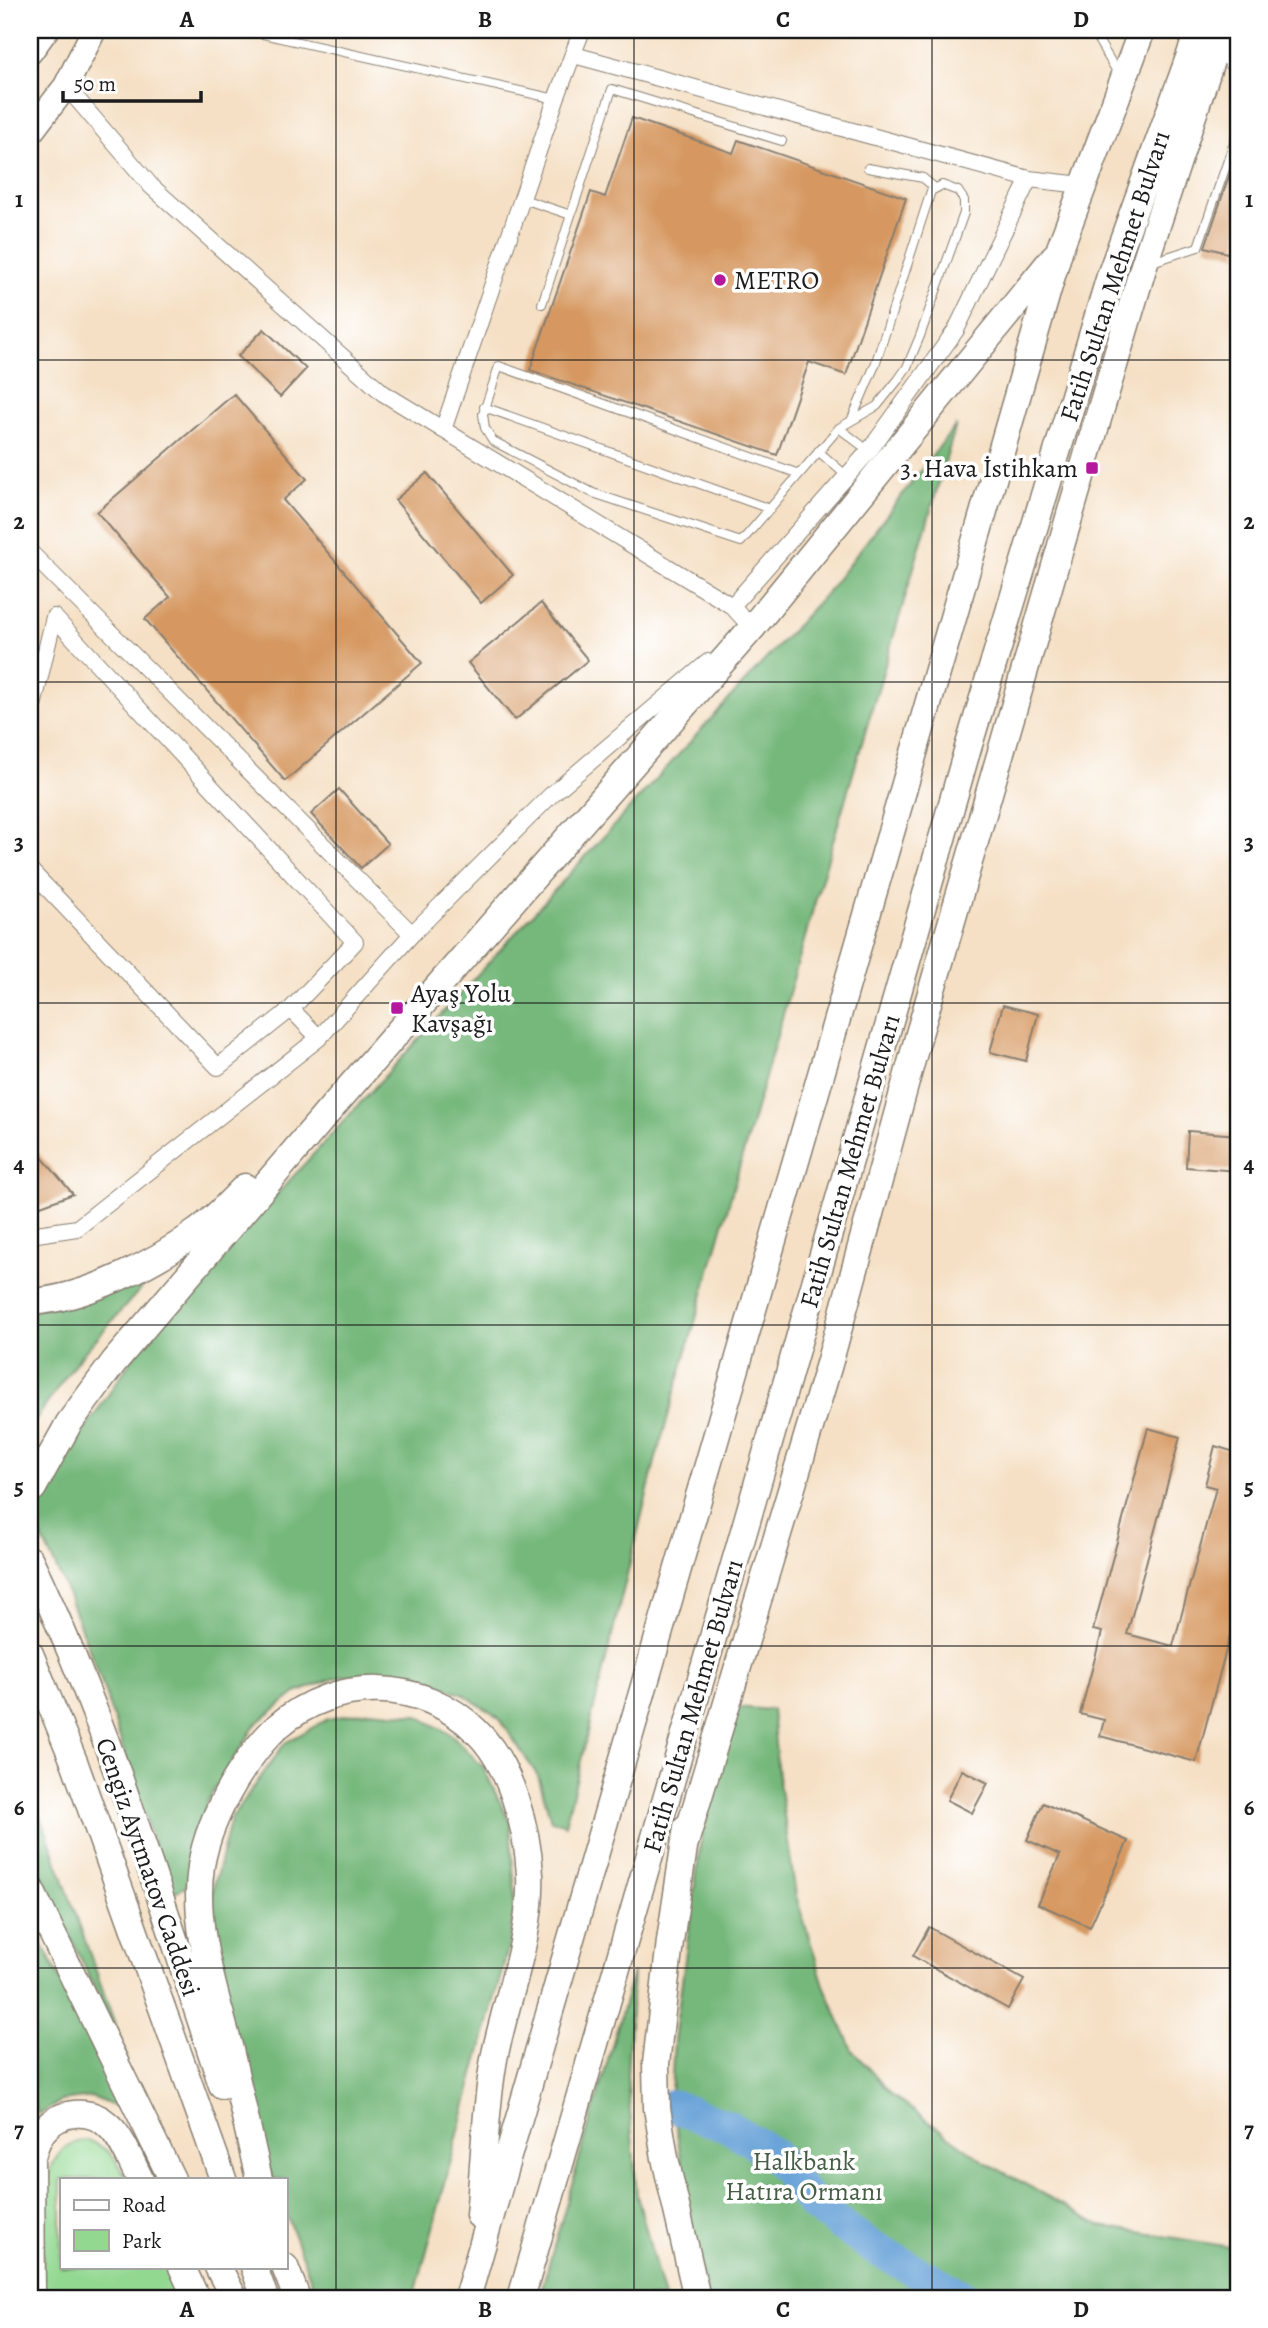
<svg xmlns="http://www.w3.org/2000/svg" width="1268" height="2328" font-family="Alegreya,serif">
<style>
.green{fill:#93d891;stroke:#587a56;stroke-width:2}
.forest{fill:#76b87b;stroke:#496a4c;stroke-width:2}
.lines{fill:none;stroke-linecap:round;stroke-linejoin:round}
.river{stroke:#69a3d8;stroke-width:33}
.building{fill:#d69860}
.service-casing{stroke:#887e70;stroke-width:10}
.minor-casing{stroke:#887e70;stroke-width:18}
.primary-casing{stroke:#887e70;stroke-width:27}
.trunk-casing{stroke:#887e70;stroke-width:29}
.service{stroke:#fff;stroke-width:8}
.minor{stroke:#fff;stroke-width:16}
.primary{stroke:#fff;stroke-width:24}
.trunk{stroke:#fff;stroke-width:26}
.grid{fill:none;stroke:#1c1c1c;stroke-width:2;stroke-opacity:0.55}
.poi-dot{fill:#b5179e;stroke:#fff;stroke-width:2.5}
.labels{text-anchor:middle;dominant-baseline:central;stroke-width:7;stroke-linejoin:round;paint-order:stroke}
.street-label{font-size:26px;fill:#1c1c1c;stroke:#fff}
.poi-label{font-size:26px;fill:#1c1c1c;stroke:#fff;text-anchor:start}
.park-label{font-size:26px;fill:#465e45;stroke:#fff}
.neatline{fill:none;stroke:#1c1c1c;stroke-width:2.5}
.grid-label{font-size:23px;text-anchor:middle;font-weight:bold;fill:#1c1c1c}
</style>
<rect width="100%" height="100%" fill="#fff"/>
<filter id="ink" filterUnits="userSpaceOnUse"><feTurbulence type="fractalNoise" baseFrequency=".0143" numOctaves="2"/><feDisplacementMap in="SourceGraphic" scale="14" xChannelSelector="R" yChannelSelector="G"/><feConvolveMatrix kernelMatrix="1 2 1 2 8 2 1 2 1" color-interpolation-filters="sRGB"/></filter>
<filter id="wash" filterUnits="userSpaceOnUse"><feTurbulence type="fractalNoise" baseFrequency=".00686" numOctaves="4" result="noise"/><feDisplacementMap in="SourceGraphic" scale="28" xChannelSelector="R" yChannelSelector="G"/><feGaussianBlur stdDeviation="1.57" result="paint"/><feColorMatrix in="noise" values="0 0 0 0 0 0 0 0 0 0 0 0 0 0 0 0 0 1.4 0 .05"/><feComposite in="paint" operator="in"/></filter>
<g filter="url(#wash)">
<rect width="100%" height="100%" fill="#f5e0c5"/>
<path class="green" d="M88 2140C108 2148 118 2160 127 2179H61V2267H171L186 2298H43C44 2259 33 2171 67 2146 73 2142 81 2141 88 2140Z"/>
<path class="forest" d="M956 425 820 885 655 1462 565 1825 551 1820 538 1776 499 1718 463 1694 420 1676 370 1672 335 1678 296 1693 256 1724 206 1803 186 1887 170 1894 100 1677 62 1580 30 1512 140 1347 225 1251 829 590Z
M154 1274 78 1359 30 1428V1311Z
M735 1707 772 1710 778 1776 796 1896 824 1985 852 2050 893 2096 985 2162 1101 2226 1238 2248V2298H707L692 2230 671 2094 674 2040 701 1841Z
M370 1711 416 1715 452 1735 483 1767 510 1823 515 1894 510 1941 414 2298H318L285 2212V2179H273L264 2156 227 2007 211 1897 231 1819 285 1743 328 1719Z
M30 1786 127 2058 30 1850Z
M30 1918 123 2110 92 2097 61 2101 39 2115 30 2093Z
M633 1973 627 2076 637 2195 664 2298H539Z"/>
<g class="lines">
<path class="river" d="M673 2106 733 2129 774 2155 812 2204 870 2246 966 2298"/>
</g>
<g id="blocks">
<path class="building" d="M632 118 733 153 738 140 906 198 846 375 809 362 777 455 530 370 591 192 605 197Z
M1238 150V256L1205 247Z
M264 329 306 369 280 397 238 356Z
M234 394 307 479 283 500 422 663 285 781 145 619 170 597 97 512Z
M427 473 513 575 481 603 395 500Z
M541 603 588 660 515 720 468 663Z
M339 789 388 844 361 868 311 814Z
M1003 1005 1038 1014 1026 1061 990 1052Z
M1188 1131 1238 1135V1171L1186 1167Z
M30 1143 73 1194 38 1207 30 1197Z
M1148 1428 1180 1437 1127 1634 1173 1646 1216 1488 1205 1485 1215 1446 1238 1453V1605L1196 1762 1100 1736 1104 1720 1080 1714 1102 1632 1093 1630Z
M962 1770 988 1783 972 1813 947 1800Z
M1043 1803 1128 1841 1090 1927 1038 1904 1060 1855 1027 1840Z
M929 1927 1024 1980 1008 2009 913 1956Z"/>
</g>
</g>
<g filter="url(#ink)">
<use href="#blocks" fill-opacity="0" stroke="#887e70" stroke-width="2"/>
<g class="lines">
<defs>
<path id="service" d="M244 30 556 99
M1092 30 1119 75
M1220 49 1238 80
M868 168 923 178 935 188
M523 199 571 215
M1149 263 1198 247 1238 131
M542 304 612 89 782 141
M484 407 770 509
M839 428 869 451
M818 451 848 477
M799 474 499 366 483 414 485 428 493 441 593 493 741 542 839 428 877 406 898 380 907 367 920 336 964 213V200L958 191 942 185 931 191 875 365 851 421"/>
<path id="minor" d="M574 55 1029 179 1082 185
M66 86 151 186 383 393 732 606 752 628
M443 430 556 99 582 30
M30 552 412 934
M732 606 869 451 956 330 1029 179
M30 719 54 617
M30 870 218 1067 291 1009 355 942 54 617
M291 1009 319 1038
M30 1235 77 1228 319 1038 412 934 551 795 708 662"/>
<path id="primary" d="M30 52 46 30
M30 133 66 86 94 30"/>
<path id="trunk" d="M30 1302C85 1299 154 1264 198 1231 215 1219 230 1202 245 1187
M33 1488 69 1423 114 1362 334 1105 752 628 1054 257
M30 1560C110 1728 163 1908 222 2085
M30 1654 75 1764 223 2179
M687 1827 670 1941 656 2064 657 2108 665 2158 697 2298
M685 1843 829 1364 919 1034 1094 432 1144 265 1221 30
M30 1888 172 2179
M259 2179C249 2136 240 2093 230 2050 215 1990 192 1928 201 1866 206 1835 218 1809 234 1782 247 1761 260 1742 278 1726 335 1676 423 1678 476 1731 510 1763 528 1830 530 1875 533 1933 505 2002 494 2059 485 2109 484 2164 479 2215
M182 2267 196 2298
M218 2267 234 2298
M254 2267 265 2298
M285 2267 297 2298
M32 2298 31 2160C34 2149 37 2138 44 2130 61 2110 91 2108 109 2126 123 2139 131 2162 140 2179
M467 2298 1060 248 1142 30
M521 2298 748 1517 965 758 1110 276 1199 30"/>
</defs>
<use href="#service" class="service-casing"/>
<use href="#minor" class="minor-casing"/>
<use href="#primary" class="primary-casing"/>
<use href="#trunk" class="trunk-casing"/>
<use href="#service" class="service"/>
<use href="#minor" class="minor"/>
<use href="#primary" class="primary"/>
<use href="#trunk" class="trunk"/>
</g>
</g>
<path class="grid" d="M336 30V2298M634 30V2298M932 30V2298M30 360H1238M30 682H1238M30 1003H1238M30 1325H1238M30 1646H1238M30 1968H1238"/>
<g class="poi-dot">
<circle cx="720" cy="280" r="7"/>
<rect x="1085" y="461" width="14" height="14" rx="3.5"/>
<rect x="390" y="1001" width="14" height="14" rx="3.5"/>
</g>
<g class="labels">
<g class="street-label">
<text transform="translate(1115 276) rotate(-72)">Fatih Sultan Mehmet Bulvarı</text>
<text transform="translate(850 1161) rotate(-74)">Fatih Sultan Mehmet Bulvarı</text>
<text transform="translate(693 1706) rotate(-74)">Fatih Sultan Mehmet Bulvarı</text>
<text transform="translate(148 1867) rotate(71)">Cengiz Aytmatov Caddesi</text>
</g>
<g class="poi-label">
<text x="734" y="280">METRO</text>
<text x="1078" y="468" text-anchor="end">3. Hava İstihkam</text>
<text x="411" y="993">Ayaş Yolu<tspan x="411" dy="30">Kavşağı</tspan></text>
</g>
<g class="park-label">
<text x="804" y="2161">Halkbank<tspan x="804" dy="30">Hatıra Ormanı</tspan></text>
</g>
</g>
<rect width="1268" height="2328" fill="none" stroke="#fff" stroke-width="77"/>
<rect x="60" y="2178" width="228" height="91" fill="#ffffff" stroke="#a4a4a4" stroke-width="2"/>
<rect x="74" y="2200" width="35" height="10" fill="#ffffff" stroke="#a4a4a4" stroke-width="2"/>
<text x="122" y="2212" font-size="21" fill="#1c1c1c">Road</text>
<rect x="74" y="2230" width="35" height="21" fill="#93d891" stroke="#a4a4a4" stroke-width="2"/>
<text x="122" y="2248" font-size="21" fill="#1c1c1c">Park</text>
<path d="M63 91v10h138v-10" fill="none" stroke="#1c1c1c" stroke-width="3.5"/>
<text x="74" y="91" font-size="21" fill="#1c1c1c" stroke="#ffffff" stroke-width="5" paint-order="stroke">50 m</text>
<rect x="38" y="38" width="1192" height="2252" class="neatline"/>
<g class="grid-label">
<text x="187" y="27">A</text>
<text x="485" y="27">B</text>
<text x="783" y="27">C</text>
<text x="1081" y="27">D</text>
<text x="19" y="207">1</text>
<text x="1249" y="207">1</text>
<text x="19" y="529">2</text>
<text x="1249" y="529">2</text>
<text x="19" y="850">3</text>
<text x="1249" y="850">3</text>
<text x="19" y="1172">4</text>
<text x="1249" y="1172">4</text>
<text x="19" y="1494">5</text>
<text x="1249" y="1494">5</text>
<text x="19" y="1815">6</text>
<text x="1249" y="1815">6</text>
<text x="19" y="2137">7</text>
<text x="1249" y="2137">7</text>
<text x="187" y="2317">A</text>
<text x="485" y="2317">B</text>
<text x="783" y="2317">C</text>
<text x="1081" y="2317">D</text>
</g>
</svg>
